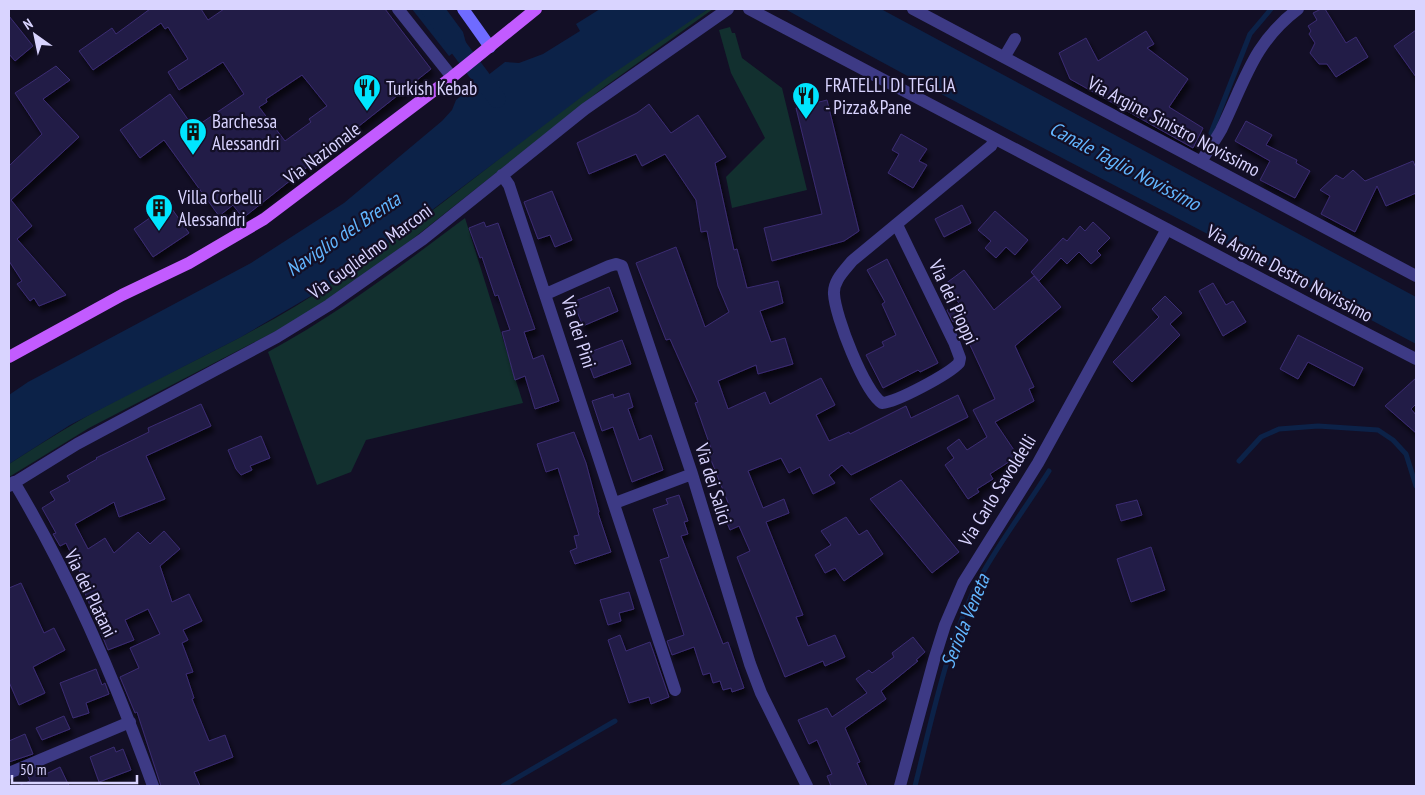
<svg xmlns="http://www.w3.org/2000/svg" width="1425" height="795" font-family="'PT Sans Narrow',sans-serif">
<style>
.green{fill:#12302f}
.water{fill:#0c2248}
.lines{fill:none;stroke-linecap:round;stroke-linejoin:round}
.stream{stroke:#0c2248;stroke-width:5}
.canal{stroke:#0c2248;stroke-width:18}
.building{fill:#241b47;stroke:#3b2d73;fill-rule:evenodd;filter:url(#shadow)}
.minor{stroke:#3d3a85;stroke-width:12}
.secondary{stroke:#6f6bff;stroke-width:12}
.primary{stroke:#c25bff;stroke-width:12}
.labels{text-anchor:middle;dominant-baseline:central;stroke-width:4.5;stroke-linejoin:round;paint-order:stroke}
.poi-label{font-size:19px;fill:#d9d4ff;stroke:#130f26;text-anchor:start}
.street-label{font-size:19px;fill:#d9d4ff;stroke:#130f26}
.water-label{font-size:20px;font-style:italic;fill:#62b6ff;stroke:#130f26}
</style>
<defs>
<filter id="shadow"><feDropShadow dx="3" dy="5.5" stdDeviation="2.5" flood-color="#0009"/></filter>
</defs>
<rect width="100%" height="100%" fill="#130f26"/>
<path class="green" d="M708 9H713L603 88 410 241 320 305 276 331 89 428 9 477V464C43 442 77 421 113 402 187 363 265 329 335 281 462 195 576 89 708 9Z
M730 27 732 33H735L742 58 782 88 807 190 732 208 726 177 765 138 731 73 719 30Z
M465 218 523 403 366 440 351 472 317 485 268 352C338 314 401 266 465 218Z"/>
<path class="water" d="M412 9H446L463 32 466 43 449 56Z
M600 9H708L608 77 391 241 333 283 241 337 70 425 9 464V395L28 382 251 263 344 203 442 121 452 110 456 100 505 62 519 63 543 54 580 31 576 24Z
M785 9H881L1416 297V344C1206 231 993 125 785 9Z"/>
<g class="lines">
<path class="stream" d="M1211 133 1250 34 1271 9
M1239 461 1261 437 1279 429 1318 426 1378 430 1393 440 1406 454 1416 486
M503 786 615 721
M915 786C933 715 947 642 981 576 1001 540 1027 506 1049 471"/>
<path class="canal" d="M430 9 497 99"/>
</g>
<path class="building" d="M150 9H201L208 20 224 9H385L431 69 243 218 233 205 219 216 164 140 140 158 120 130 170 94 194 128 244 94 223 62 179 90 168 72 188 59 168 27 165 29 161 23 93 70 79 51 112 28 116 34ZM302 75 327 106 309 119 311 122 285 141 259 107 267 102 266 99Z
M1321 9H1325L1346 43 1356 37 1368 57 1336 77 1327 64H1319L1310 53 1315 43 1309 34 1311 31 1308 26 1317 20 1313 13Z
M9 16 33 46 15 61 9 54Z
M1416 30V77L1394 46Z
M1146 31 1154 44 1147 48 1188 79 1169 107 1203 128 1193 148 1070 79 1059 53 1086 38 1098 61Z
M56 66 70 80 43 99 79 137 11 200 32 226 17 239 66 295 39 306 34 298 30 301 17 284 22 281 9 261V166L42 134 15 93Z
M827 100 859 231 844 241 772 261 764 228 822 214 796 108Z
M649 104 671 133 698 115 726 157 715 163 734 250 737 249 747 288 778 281 783 303 760 311 771 342 785 338 793 364 758 374 756 365 718 381 728 409 765 392 770 404 821 378 835 405 816 415 829 441 849 432 850 434 906 406 911 418 958 395 968 417 851 475 842 465 829 475 835 483 813 494 800 467 789 473 781 458 748 471 763 508 784 499 789 513 766 522 803 615 796 617 808 646 835 635 845 657 825 666 823 661 785 677 737 557 750 551 739 526 730 530 721 508 729 505 709 455 713 454 695 403 698 402 670 339 666 340 636 263 676 247 705 327 729 312 718 286 707 231 701 232 696 200 665 154 642 166 636 154 589 174 577 143 637 113Z
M1246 121 1272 135 1266 145 1297 160 1296 163 1310 171 1295 198 1260 180 1270 161 1235 141Z
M901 134 927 149 919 161 927 165 913 188 888 173 899 154 892 150Z
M1413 161 1416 168V193L1386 206 1377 186 1355 232 1321 214 1330 196 1320 190 1336 175 1343 179 1353 170 1365 181Z
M552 191 572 240 555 247 550 235 538 239 524 202Z
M962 205 971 223 944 237 935 219Z
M164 208 167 212 172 209 189 233 153 257 134 229Z
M995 211 1028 240 1015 255 1006 247 996 258 985 248 991 241 978 230Z
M484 222 486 227 498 223 535 329 524 332 533 359 543 355 559 401 535 409 525 376 515 380 502 332 510 330 498 295 495 296 482 257 480 258 469 228Z
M1093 222 1110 238 1097 251 1101 255 1091 264 1079 252 1067 264 1061 258 1039 281 1031 272 1063 238 1067 241 1080 226 1085 231Z
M887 259 938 363 920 372 918 370 883 388 866 355 884 346 882 342 896 335 882 304 885 302 867 270Z
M964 270 994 310 1034 276 1061 307 1015 346 1034 387 1029 389 1034 401 995 422 1018 456 990 474 993 479 977 489 979 492 968 499 945 465 954 458 947 448 959 439 967 450 987 437 973 410 995 399 958 319 953 322 947 310 959 303 945 284Z
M1213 283 1226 305 1233 301 1246 322 1223 336 1199 291Z
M609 287 618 311 583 326 573 302Z
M1165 296 1182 313 1170 324 1180 335 1132 382 1113 362 1159 317 1152 309Z
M1298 335 1363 368 1354 386 1308 362 1298 379 1280 369Z
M622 340 631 364 594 378 585 354Z
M1416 378V404L1411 409 1416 415V433L1385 406Z
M629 393 633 407 628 409 639 440 651 435 663 470 632 482 613 427 602 431 592 401 613 394 614 398Z
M201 404 211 426 146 456 165 499 119 517 114 502 75 524 88 549 105 538 114 553 138 532 150 544 164 531 180 549 160 566 172 602 189 594 202 621 183 630 188 640 182 643 193 672 186 674 194 698 192 699 209 741 225 735 233 757 194 772 200 786H161L137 712 135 713 120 677 139 668 130 648 160 634 148 609 125 620 134 640 108 650 83 588 87 587 78 568 66 543 60 546 53 534 56 533 42 508 55 500 50 492 70 481 67 476 97 459 96 458 149 432 148 428Z
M574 432 586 463 599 512 598 513 611 552 575 564 570 551 577 548 574 536 579 535 558 468 546 472 537 444Z
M261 436 270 458 250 466 252 470 241 475 236 469 228 450Z
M901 480 959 552 932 573 870 499Z
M679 495 688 521 684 522 688 534 681 536 723 644 728 642 744 688 732 692 731 688 723 690 720 681 713 683 710 673 703 675 694 647 672 655 667 641 684 635 660 560 669 557 653 509 668 504 666 499Z
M1137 500 1142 515 1121 521 1116 505Z
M846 517 859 535 867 530 883 554 844 581 835 568 825 573 815 555 831 545 821 531Z
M1151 547 1165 590 1131 602 1117 559Z
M21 583 44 633 54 628 65 650 33 667 45 693 19 705 9 682V588Z
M629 592 634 609 619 613 621 621 608 625 600 600Z
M620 635 626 651 650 642 669 697 651 704 649 697 629 703 608 640Z
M913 637 925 652 916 660 918 661 881 691 886 699 845 728 860 762 857 763 867 786H831L827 776 832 774 817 740 809 744 798 720 827 708 832 717 867 693 856 679 869 670 872 673 894 657 892 653Z
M96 669 102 685 105 683 109 694 86 703 89 713 73 718 60 683Z
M64 716 70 729 42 740 36 728Z
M25 734 33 754 9 762V741Z
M114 747 116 752 123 749 131 770 99 782 90 757Z
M60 767 69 786H18L30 781 27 774 39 769 42 776Z"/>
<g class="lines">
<path class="minor" d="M398 9 452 77
M749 9 1311 305 1416 359
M913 9 1416 276
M1005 56 1015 39
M1201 162C1207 151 1215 141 1221 130 1245 81 1253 43 1298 9
M502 175 509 185 675 690
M897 225 954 342 960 358 959 363C949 374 897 402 882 403 865 393 835 316 834 294 833 281 844 271 852 261L991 146 995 139
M546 294 609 266 616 264 622 266 692 474 750 664 761 693 807 786
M14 482C71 577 116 682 153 786
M9 486 77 444 277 337 329 305 423 239 585 109 728 9
M615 503 692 474
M9 773 130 722
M900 786 934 660 945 625 963 583 1038 463 1167 229"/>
<path class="secondary" d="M463 9 490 47"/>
<path class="primary" d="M9 357 122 295 189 263 264 219 452 77 536 9"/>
</g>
<defs>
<symbol id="restaurant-pin" viewBox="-11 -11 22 30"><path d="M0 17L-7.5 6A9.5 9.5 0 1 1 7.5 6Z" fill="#00e5ff" stroke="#130f26"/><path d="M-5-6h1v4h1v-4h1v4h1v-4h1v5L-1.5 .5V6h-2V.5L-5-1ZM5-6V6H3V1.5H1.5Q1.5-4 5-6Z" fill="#111"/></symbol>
<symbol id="building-pin" viewBox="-11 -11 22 30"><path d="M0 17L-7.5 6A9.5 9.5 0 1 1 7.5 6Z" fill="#00e5ff" stroke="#130f26"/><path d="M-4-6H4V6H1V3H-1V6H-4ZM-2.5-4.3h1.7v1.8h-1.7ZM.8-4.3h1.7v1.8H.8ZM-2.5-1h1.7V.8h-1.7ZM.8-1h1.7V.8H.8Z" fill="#111"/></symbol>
</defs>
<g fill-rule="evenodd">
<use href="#restaurant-pin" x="351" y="72" width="32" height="43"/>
<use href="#restaurant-pin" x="790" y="80" width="32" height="43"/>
<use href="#building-pin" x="177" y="116" width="32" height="43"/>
<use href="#building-pin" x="143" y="192" width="32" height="43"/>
</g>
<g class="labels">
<g class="poi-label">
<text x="825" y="85">FRATELLI DI TEGLIA<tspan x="825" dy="22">- Pizza&amp;Pane</tspan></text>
<text x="386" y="88">Turkish Kebab</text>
<text x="212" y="121">Barchessa<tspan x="212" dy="22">Alessandri</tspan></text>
<text x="178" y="197">Villa Corbelli<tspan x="178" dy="22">Alessandri</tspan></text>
</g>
<g class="street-label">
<text transform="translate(1174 126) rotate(28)">Via Argine Sinistro Novissimo</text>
<text transform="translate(322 153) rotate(-37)">Via Nazionale</text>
<text transform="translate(370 251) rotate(-36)">Via Guglielmo Marconi</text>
<text transform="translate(1290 273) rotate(28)">Via Argine Destro Novissimo</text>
<text transform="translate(954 302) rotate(65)">Via dei Pioppi</text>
<text transform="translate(579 332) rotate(72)">Via dei Pini</text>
<text transform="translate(714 484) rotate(73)">Via dei Salici</text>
<text transform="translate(997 490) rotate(-58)">Via Carlo Savoldelli</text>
<text transform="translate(91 593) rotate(64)">Via dei Platani</text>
</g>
<g class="water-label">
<text transform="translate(1125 166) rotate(28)">Canale Taglio Novissimo</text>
<text transform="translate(343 234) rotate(-34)">Naviglio del Brenta</text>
<text transform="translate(965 621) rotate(-68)">Seriola Veneta</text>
</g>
</g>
<rect width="1425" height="795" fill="none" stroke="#d9d4ff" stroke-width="20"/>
<g transform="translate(35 35) rotate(327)" stroke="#130f26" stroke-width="4" paint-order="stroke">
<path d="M0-4L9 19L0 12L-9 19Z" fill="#d9d4ff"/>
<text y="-8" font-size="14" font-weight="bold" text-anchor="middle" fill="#d9d4ff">N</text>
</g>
<path d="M12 775v8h125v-8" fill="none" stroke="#d9d4ff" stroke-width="2.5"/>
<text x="20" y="775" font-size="15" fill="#d9d4ff" stroke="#130f26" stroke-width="4" paint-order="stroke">50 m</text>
</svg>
